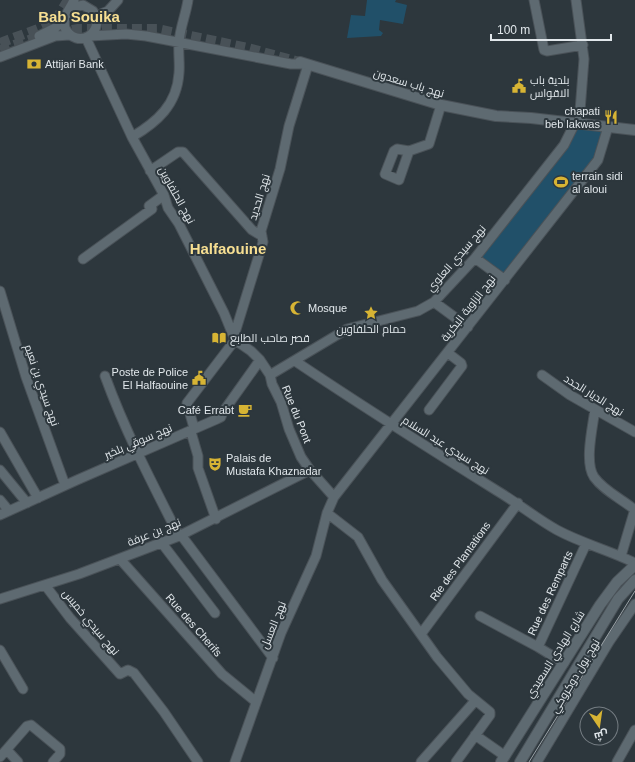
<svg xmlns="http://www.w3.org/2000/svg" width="635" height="762" font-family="Helvetica,Cairo,sans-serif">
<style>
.green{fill:#215069}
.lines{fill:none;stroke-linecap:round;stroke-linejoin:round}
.secondary-tunnel{stroke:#485157;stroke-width:10;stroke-dasharray:10 5;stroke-linecap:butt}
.minor-casing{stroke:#4a5258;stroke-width:11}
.secondary-casing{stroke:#4a5258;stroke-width:12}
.minor{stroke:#5e6a71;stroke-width:9}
.secondary{stroke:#5e6a71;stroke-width:10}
.tram{stroke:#9ba3a8;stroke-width:1}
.labels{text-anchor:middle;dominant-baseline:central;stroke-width:4;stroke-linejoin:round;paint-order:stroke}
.poi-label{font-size:11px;fill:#e1e7eb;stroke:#2d373d;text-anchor:start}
.street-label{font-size:11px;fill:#e1e7eb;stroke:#2d373d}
.district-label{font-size:15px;font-weight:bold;fill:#f7df92;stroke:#2d373d}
</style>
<rect width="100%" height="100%" fill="#2d373d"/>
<path class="green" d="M367 0H396L395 2 407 5 403 24 380 20 379 30 383 33 381 36 347 38 351 15 365 16Z
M579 127 607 131 598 157 505 277 477 256Z"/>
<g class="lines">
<path class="secondary-tunnel" d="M0 43 54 23 68 0
M0 50 46 34 78 29H157L248 48 299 62"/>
<defs>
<path id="minor" d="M534 0 544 50 547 51 583 45
M576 0 584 59 579 124
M71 8 83 5 93 11C107 34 76 50 65 28 62 16 70 10 74 0
M96 16 108 11 118 0
M39 36 55 28 64 19
M90 36 126 34 146 36 291 64H304
M86 38 132 137 164 195 168 208 179 224 224 313 235 340 251 351 260 360 270 375 272 384 281 402 289 429 301 457 310 470 334 497
M0 57 55 36 70 35
M132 137C157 122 177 105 179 73 180 63 178 53 179 42 180 28 186 14 188 0
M409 151 397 149 394 151 385 174 399 180 409 151 429 144 441 105
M150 171 178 152H183L252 230 262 236
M475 258 505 280
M83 259 152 209 149 206 164 195
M0 291 26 377 65 485
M434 302 468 327
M234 336 263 242 261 231 280 169 289 126 308 65
M295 361C362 406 430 449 499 492 519 504 537 519 557 530 583 544 609 550 635 563
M270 375 347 329 418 311 434 302 475 258 564 145 575 123
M542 375 570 395 635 432
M105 376C125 431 152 483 179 536
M595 409C593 426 584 462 594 477 604 491 622 499 635 510
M429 410 462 366 461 363 448 353
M194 428 187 403 235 340
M0 432 38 498
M191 432 198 456V468L216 519
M0 470 27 503
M0 500 9 511
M327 513 358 537 382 580 437 657 468 694 490 712V715L456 762
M0 515 77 480 217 419 221 417 223 412 260 360
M181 535 273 658
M161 542 215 613
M621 556 635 509
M120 559 222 674 255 701
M45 585 70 618 120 674 128 670 134 673 164 712 198 762
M0 599 79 574 179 536 310 470
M480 616 538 647
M421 634 518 503
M0 650 23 689
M564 663 538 647 586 544
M475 735 505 756
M7 750 18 762
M0 757 27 726 31 725 60 749V754L53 762
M235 762 281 633 316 556 327 513 334 497 598 160 608 127
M421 762 475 701
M537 762 609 642 635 604
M617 762 635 730"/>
<path id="secondary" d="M300 62 441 105 496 116 531 118 635 130
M501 762 600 605 617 582 635 565
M520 762 618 599 635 580"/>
</defs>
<use href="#minor" class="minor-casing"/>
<use href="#secondary" class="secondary-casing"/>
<use href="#minor" class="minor"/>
<use href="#secondary" class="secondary"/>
<path class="tram" d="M529 762 635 591"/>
</g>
<defs>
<symbol id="bank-bare" viewBox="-9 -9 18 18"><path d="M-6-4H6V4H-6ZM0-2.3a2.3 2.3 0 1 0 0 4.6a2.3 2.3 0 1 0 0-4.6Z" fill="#d7b434" stroke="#2d373d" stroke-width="2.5" paint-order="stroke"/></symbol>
<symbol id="civic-bare" viewBox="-9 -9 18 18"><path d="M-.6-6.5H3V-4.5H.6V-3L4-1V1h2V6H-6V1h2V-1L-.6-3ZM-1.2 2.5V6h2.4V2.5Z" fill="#d7b434" stroke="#2d373d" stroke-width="2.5" paint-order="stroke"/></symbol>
<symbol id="restaurant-bare" viewBox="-9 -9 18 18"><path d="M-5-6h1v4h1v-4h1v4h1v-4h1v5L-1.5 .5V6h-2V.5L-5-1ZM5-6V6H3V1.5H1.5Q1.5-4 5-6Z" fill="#d7b434" stroke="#2d373d" stroke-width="2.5" paint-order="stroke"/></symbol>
<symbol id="stadium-bare" viewBox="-9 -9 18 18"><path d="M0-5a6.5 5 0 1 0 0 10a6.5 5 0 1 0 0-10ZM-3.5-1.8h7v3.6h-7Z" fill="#d7b434" stroke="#2d373d" stroke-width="2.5" paint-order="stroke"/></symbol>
<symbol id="mosque-bare" viewBox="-9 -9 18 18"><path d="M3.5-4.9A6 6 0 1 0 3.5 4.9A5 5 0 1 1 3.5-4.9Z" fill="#d7b434" stroke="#2d373d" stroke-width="2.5" paint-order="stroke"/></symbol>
<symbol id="sight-bare" viewBox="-9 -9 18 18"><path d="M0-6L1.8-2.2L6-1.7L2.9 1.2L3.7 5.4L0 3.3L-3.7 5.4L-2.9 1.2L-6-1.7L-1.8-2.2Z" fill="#d7b434" stroke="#2d373d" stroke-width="2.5" paint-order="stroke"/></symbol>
<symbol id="library-bare" viewBox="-9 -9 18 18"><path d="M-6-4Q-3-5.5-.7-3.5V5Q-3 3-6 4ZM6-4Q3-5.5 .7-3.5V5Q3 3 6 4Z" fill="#d7b434" stroke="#2d373d" stroke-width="2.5" paint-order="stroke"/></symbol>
<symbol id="cafe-bare" viewBox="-9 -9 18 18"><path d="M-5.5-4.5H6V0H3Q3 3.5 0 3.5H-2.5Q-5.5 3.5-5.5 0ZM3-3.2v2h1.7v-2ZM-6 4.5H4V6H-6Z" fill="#d7b434" stroke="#2d373d" stroke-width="2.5" paint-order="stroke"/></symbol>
<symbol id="theatre-bare" viewBox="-9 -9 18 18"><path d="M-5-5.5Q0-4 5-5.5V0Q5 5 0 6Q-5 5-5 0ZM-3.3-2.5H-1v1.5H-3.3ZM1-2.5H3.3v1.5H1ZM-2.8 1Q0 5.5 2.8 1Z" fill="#d7b434" stroke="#2d373d" stroke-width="2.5" paint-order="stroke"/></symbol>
</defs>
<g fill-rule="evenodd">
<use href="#bank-bare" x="24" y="54" width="20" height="20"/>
<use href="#civic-bare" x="509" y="76" width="20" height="20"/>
<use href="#restaurant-bare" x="601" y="107" width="20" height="20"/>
<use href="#stadium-bare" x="551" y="172" width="20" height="20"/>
<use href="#mosque-bare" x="287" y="298" width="20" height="20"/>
<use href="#sight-bare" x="361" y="303" width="20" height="20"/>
<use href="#library-bare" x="209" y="328" width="20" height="20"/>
<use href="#civic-bare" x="189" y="368" width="20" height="20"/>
<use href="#cafe-bare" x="235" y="400" width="20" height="20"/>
<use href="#theatre-bare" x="205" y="454" width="20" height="20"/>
</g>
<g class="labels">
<g class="poi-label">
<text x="45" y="64">Attijari Bank</text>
<text x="530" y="80">بلدية باب<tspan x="530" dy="13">الاقواس</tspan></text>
<text x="600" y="111" text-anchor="end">chapati<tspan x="600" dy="13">beb lakwas</tspan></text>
<text x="572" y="176">terrain sidi<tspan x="572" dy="13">al aloui</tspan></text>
<text x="308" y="308">Mosque</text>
<text x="371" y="329" text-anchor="middle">حمام الحلفاوين</text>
<text x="230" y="338">قصر صاحب الطابع</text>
<text x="188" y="372" text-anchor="end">Poste de Police<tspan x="188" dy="13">El Halfaouine</tspan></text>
<text x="234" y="410" text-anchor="end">Café Errabt</text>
<text x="226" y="458">Palais de<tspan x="226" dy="13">Mustafa Khaznadar</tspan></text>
</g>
<g class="street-label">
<text transform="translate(409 83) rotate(17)">نهج باب سعدون</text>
<text transform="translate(177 195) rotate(61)">نهج الحلفاوين</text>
<text transform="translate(259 197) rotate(-73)">نهج الحديد</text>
<text transform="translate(456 258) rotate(-49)">نهج سيدي العلوي</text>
<text transform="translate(468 308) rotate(-52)">نهج الزاوية البكرية</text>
<text transform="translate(42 385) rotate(71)">نهج سيدي بن نعيم</text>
<text transform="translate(594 395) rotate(32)">نهج الديار الجدد</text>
<text transform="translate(297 414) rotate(68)">Rue du Pont</text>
<text transform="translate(138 441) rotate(-23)">نهج سوقي بلخير</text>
<text transform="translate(446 445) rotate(32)">نهج سيدي عبد السلام</text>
<text transform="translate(154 532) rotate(-22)">نهج بن عرفة</text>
<text transform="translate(460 561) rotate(-54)">Rie des Plantations</text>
<text transform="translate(550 593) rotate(-65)">Rue des Remparts</text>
<text transform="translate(91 622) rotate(50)">نهج سيدي خميس</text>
<text transform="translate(194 625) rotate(49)">Rue des Cherifs</text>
<text transform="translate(273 625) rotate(-68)">نهج العسل</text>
<text transform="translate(555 654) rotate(-58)">شارع الهادي السعيدي</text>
<text transform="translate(575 676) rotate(-59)">نهج بول دوكروكي</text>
</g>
<g class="district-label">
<text x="79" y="16">Bab Souika</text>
<text x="228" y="248">Halfaouine</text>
</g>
</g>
<g transform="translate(599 726) rotate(167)"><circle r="19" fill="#2d373d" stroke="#757d83"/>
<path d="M0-3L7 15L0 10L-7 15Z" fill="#d7b434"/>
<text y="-6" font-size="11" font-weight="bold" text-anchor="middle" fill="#e1e7eb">ش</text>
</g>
<path d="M491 34v6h120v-6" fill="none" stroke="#e1e7eb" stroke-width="2"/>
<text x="497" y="34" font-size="12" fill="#e1e7eb" stroke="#2d373d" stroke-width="3" paint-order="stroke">100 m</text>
</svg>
